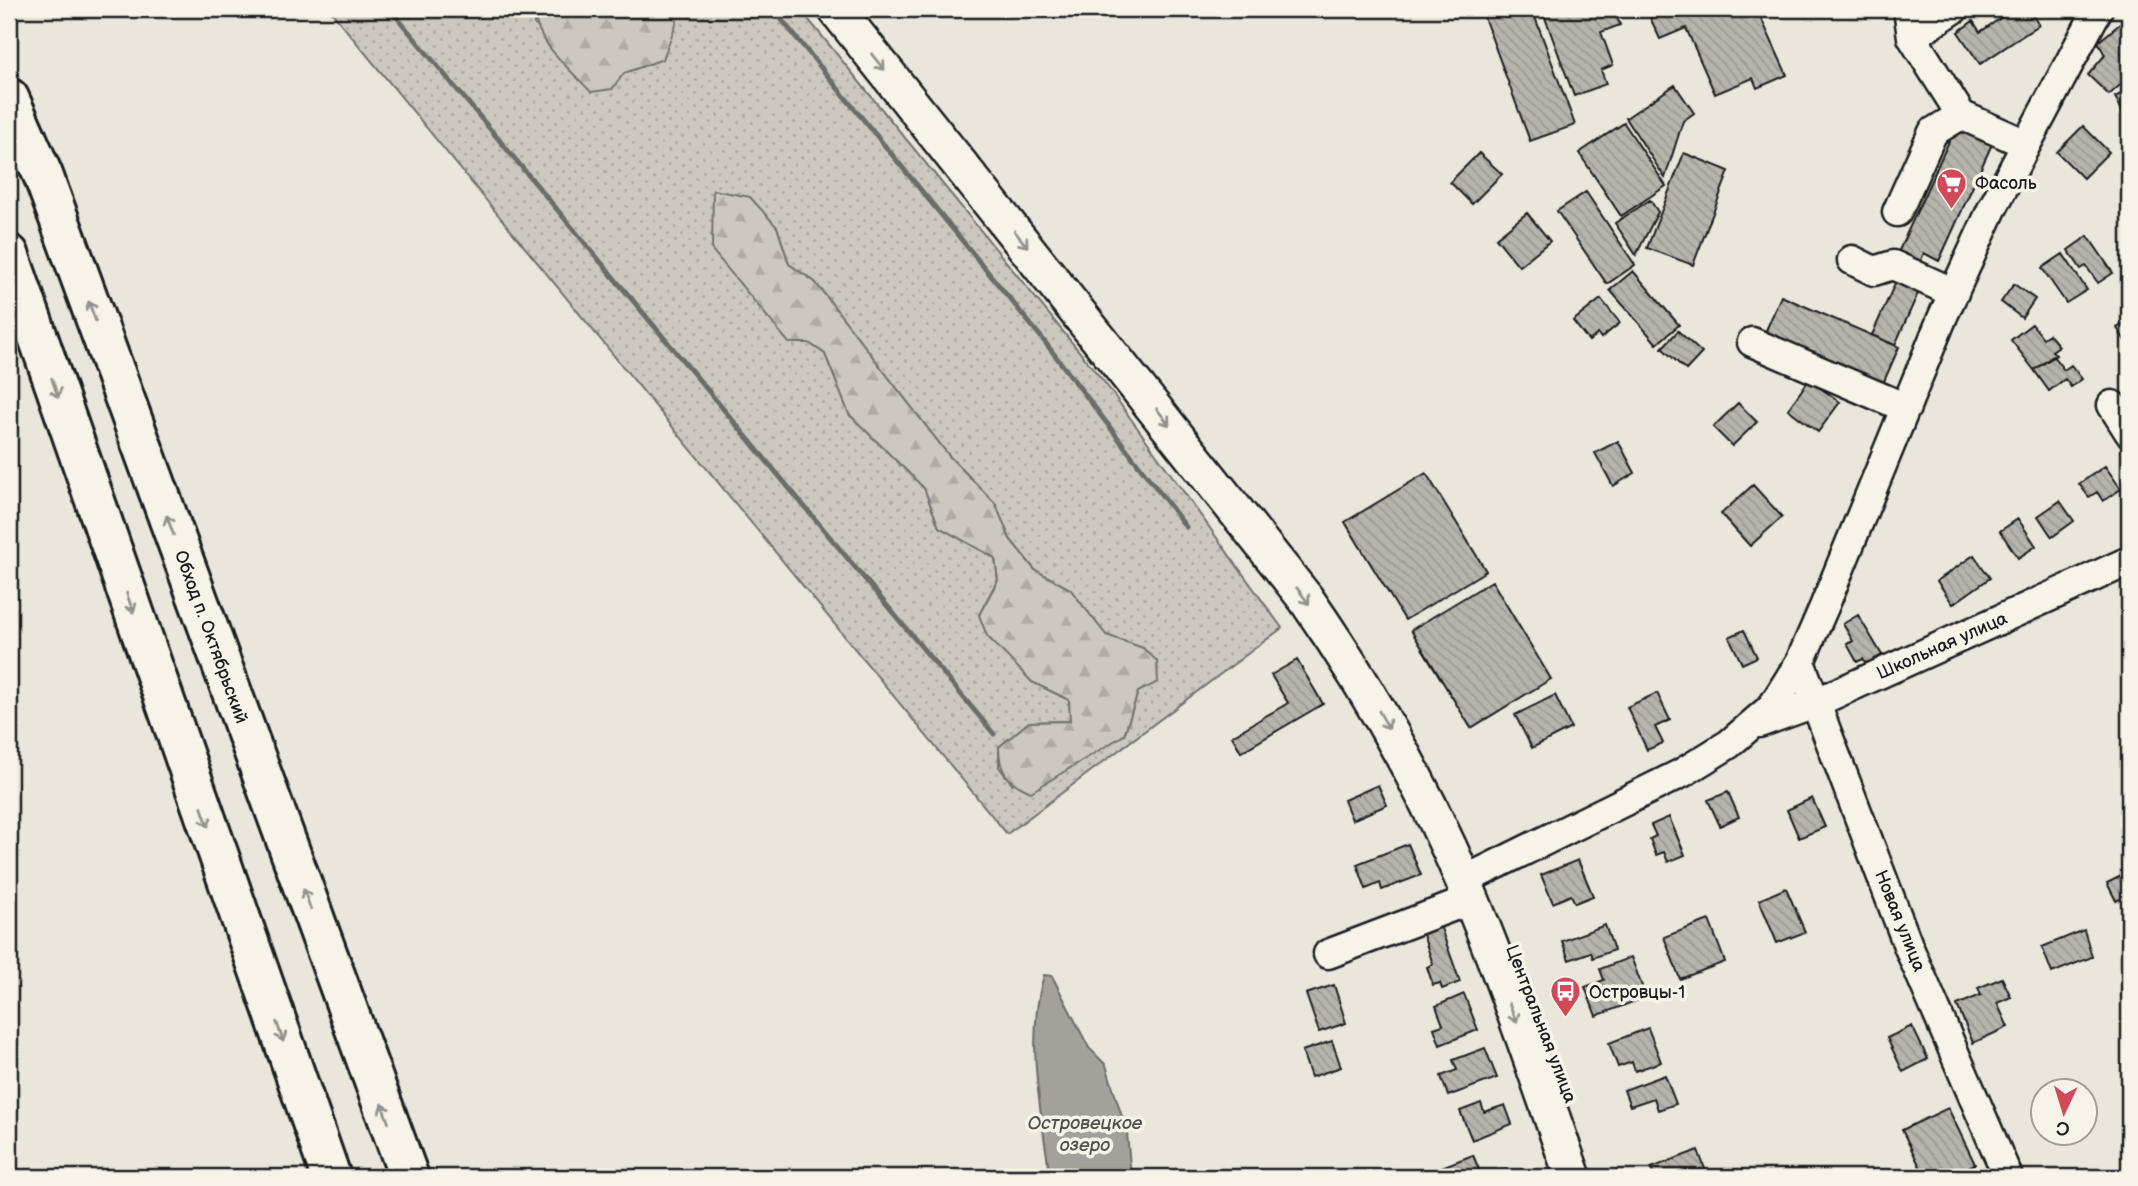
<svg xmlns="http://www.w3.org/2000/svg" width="2138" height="1186" font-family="'Balsamiq Sans',sans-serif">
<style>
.grass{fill:url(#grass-dots);stroke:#74726e;stroke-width:2;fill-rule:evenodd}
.forest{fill:url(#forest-firs);stroke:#74726e;stroke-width:2}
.water{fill:#a3a19a;stroke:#6d6c68;stroke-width:2}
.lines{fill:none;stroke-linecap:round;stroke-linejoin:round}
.stream{stroke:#6d6c68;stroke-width:5}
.building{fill:url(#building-back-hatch);stroke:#1c1c1c;stroke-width:2}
.minor-casing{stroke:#1c1c1c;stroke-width:33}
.major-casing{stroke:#1c1c1c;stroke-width:40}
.highway-casing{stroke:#1c1c1c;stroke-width:44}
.minor{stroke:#f7f3e8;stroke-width:28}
.major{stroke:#f7f3e8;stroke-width:35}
.highway{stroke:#f7f3e8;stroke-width:38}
.oneway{stroke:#94928c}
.labels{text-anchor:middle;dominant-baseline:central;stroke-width:7;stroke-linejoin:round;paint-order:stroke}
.poi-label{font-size:18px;fill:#1c1c1c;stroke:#f7f3e8;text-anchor:start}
.street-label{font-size:18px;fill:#1c1c1c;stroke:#f7f3e8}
.water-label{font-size:19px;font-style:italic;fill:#52514e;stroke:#f7f3e8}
</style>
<defs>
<pattern id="grass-dots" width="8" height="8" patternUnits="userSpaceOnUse" patternTransform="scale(1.75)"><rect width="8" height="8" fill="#ccc8c0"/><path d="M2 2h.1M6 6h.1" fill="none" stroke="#afaba4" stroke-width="1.8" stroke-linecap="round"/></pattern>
<pattern id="forest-firs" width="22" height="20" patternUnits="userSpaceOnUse" patternTransform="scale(1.75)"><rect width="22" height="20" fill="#ccc8c0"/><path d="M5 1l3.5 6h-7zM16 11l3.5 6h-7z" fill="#afaba4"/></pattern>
<pattern id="building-back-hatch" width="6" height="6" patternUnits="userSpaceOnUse" patternTransform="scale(1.75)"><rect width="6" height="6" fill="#b6b4ac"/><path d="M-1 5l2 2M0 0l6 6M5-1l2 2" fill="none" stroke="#9c9a93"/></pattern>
</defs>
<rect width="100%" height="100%" fill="#eae6dc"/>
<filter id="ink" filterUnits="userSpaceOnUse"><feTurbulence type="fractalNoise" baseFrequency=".0143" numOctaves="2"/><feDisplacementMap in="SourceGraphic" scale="14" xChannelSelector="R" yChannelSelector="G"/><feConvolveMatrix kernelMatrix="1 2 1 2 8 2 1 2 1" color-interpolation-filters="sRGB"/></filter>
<g filter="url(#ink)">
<path class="grass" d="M329 9H534V24L612 89 624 73 663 59 677 21 664 9H800L1105 383 1282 628 1007 834ZM777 227 789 264 815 282 950 457 995 503 1010 539 1035 570 1070 589 1106 635 1143 648 1138 692 1124 735 1012 784 999 767V747L1029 722 1071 721 1069 700 1032 682 979 615 998 579 995 558 939 527 924 488 849 414 825 354 809 343Z"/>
<path class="forest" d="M534 9H664L677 21 663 59 624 73 612 89 591 92C570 69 534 41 534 9Z
M713 190 750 197 777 227 789 264 815 282 950 457 995 503 1010 539 1035 570 1070 589 1106 635 1143 648 1157 661 1158 682 1138 692 1124 735 1031 792C1008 782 999 773 999 747L1029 722 1070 721 1069 700 1032 682 987 636 979 615 998 580 995 558 939 527 924 488 849 414 825 354 809 343H789L712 250Z"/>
<path class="water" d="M1044 975 1052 976 1089 1048 1106 1065 1127 1133 1131 1177H1050C1041 1112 1025 1039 1044 975Z"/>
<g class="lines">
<path class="stream" d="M390 9 994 734
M773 9 1041 337 1186 527"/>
</g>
<path class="building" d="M1481 9H1532L1575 125 1530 141Z
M1552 9H1614L1620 25 1601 32 1613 65 1601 70 1606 84 1574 96 1543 12Z
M1646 9H1757L1787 75 1757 88 1753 78 1715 94 1686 28 1660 39Z
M2014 9H2028L2039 25 1980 64 1958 32 1973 21 1980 32Z
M2121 23 2129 25V77L2109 95 2088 75 2105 55 2098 42Z
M1675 85 1694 113 1683 121 1665 178 1626 118Z
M2129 90V112L2124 114 2115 97Z
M1624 123 1666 186 1621 216 1579 153Z
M2083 126 2109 152 2083 178 2057 152Z
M1955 128 1992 144 1939 261 1924 253 1918 267 1896 257Z
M1479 153 1502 174 1472 204 1450 182Z
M1684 153 1729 171 1693 265 1647 248Z
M1586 192 1635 265 1607 284 1557 211Z
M1650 200 1658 212 1636 255 1615 223Z
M1527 213 1550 241 1519 266 1496 238Z
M2088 236 2113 273 2098 283 2086 266 2081 269 2068 250Z
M2063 254 2087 290 2066 303 2042 268Z
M1633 271 1679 325 1657 344 1610 290Z
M1896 281 1919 291 1895 345 1872 335Z
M2014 284 2035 299 2022 318 2001 302Z
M1781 296 1899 347 1882 386 1764 335Z
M1601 299 1620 323 1601 338 1598 334 1589 341 1573 321Z
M2129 319V347L2117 328Z
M2032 324 2043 338 2049 334 2059 346 2052 351 2056 355 2034 370 2011 340Z
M1678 331 1702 353 1686 370 1662 348Z
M2053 356 2064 370 2071 365 2082 379 2071 387 2065 379 2049 391 2034 370Z
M1809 380 1840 402 1818 432 1788 409Z
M1738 403 1757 422 1732 446 1713 427Z
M1618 441 1635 473 1613 486 1595 453Z
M2105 466 2121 489 2103 501 2097 492 2089 497 2079 484Z
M1426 473 1486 571 1405 620 1345 522Z
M1753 485 1782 517 1750 546 1721 514Z
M2060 501 2074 521 2052 537 2038 516Z
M2018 519 2036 546 2018 558 2000 531Z
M1974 555 1990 578 1953 604 1937 581Z
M1492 581 1551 679 1471 728 1411 630Z
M1858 615 1882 655 1866 664 1863 659 1857 662 1847 644 1853 641 1843 624Z
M1744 630 1757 657 1742 664 1729 637Z
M1297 660 1323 704 1241 752 1232 736 1288 703 1271 675Z
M1657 693 1670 720 1655 727 1663 743 1647 750 1627 707Z
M1555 695 1571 728 1532 748 1515 715Z
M1378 785 1387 805 1352 820 1344 800Z
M1728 792 1739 817 1720 826 1708 800Z
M1812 798 1825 827 1799 838 1787 810Z
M1669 817 1685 855 1668 862 1664 852 1656 855 1650 839 1656 836 1651 825Z
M1408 844 1421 875 1382 890 1380 883 1366 889 1357 864Z
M1578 860 1593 896 1575 903 1571 895 1553 903 1541 875Z
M2129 872V895L2116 901 2107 883Z
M1786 888 1805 932 1777 943 1759 900Z
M1438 920 1460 982 1442 989 1440 983 1433 985 1427 967 1433 964 1420 926Z
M1709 920 1725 962 1680 979 1664 937Z
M1605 925 1614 950 1593 958 1591 952 1569 960 1562 941Z
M2084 930 2092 957 2052 973 2042 947Z
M1631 957 1646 997 1596 1016 1585 987 1604 980 1600 969Z
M2002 978 2011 997 1997 1003 2008 1027 1973 1043 1957 1005 1981 995 1978 988Z
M1334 985 1346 1023 1319 1032 1306 994Z
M1464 994 1478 1030 1440 1045 1434 1028 1443 1025 1436 1006Z
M1912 1026 1928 1059 1903 1072 1887 1038Z
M1648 1028 1661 1062 1635 1071 1632 1062 1618 1067 1609 1043Z
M1332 1041 1341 1067 1311 1077 1302 1051Z
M1485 1048 1497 1078 1448 1096 1441 1076 1457 1070 1453 1060Z
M1665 1075 1676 1104 1658 1110 1654 1098 1630 1106 1624 1090Z
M1481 1103 1484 1112 1505 1105 1512 1124 1472 1140 1460 1111Z
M1948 1108 1975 1164 1947 1177H1925L1902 1130Z
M1698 1150 1708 1177H1654L1651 1168Z
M1473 1155 1482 1177H1424L1423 1174Z"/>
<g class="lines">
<defs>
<path id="minor" d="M1908 9 1912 37 1961 115
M1912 37 1954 9
M1897 212 1933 132 1961 115 2026 144
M1852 260 1874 271 1893 265 1954 293
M1752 342 1906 408
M2112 405 2129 432
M1800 662 1909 948 2008 1177
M1759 723 1815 703 2129 561
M1463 881 1682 773 1729 744 1772 707 1800 662 1824 607 1943 316 1992 209 2098 9
M1328 954 1470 900"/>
<path id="major" d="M836 9 1306 599C1361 678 1409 760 1449 848 1497 954 1534 1068 1573 1177"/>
<path id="highway" d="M9 98 43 175 409 1177
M9 254 331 1177"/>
</defs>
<use href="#minor" class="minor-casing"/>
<use href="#major" class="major-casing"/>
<use href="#highway" class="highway-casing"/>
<use href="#minor" class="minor"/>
<use href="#major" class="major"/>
<use href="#highway" class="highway"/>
</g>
<defs><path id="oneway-shaft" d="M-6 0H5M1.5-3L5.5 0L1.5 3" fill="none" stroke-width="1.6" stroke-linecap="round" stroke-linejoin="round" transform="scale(1.75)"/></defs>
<g class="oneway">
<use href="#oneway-shaft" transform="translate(878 62) rotate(51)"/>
<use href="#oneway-shaft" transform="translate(1021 239) rotate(51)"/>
<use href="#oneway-shaft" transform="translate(92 311) rotate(-110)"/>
<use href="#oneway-shaft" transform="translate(55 388) rotate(71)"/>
<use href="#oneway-shaft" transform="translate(1163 417) rotate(52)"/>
<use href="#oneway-shaft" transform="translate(170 525) rotate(-110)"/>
<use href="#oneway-shaft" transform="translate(1303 596) rotate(53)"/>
<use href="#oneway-shaft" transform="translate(130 603) rotate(71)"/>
<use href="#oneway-shaft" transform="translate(1384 720) rotate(60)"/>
<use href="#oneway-shaft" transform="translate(205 817) rotate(71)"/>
<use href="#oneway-shaft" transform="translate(307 899) rotate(-110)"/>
<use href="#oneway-shaft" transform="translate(1513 1013) rotate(69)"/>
<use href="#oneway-shaft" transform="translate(280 1032) rotate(71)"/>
<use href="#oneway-shaft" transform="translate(385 1113) rotate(-110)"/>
</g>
</g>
<defs>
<symbol id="supermarket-pin" viewBox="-11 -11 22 30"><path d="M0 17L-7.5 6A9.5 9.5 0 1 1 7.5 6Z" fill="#d1495b" stroke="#f7f3e8"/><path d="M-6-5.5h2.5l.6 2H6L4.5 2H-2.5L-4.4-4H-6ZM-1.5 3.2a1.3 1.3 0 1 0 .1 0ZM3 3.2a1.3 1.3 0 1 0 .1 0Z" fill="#fff"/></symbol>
<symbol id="bus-pin" viewBox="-11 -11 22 30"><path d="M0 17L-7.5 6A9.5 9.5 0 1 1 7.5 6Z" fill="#d1495b" stroke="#f7f3e8"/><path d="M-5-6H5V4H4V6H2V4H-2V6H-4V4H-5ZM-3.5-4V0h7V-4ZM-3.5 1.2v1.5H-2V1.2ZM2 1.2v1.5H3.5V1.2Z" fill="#fff"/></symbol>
</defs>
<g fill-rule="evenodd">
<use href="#supermarket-pin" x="1934" y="166" width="35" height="47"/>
<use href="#bus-pin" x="1548" y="974" width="35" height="47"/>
</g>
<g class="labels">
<g class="poi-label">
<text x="1975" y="183">Фасоль</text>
<text x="1589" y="992">Островцы-1</text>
</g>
<g class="street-label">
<text transform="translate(211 637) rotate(70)">Обход п. Октябрьский</text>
<text transform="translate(1942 646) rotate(-24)">Школьная улица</text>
<text transform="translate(1900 921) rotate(68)">Новая улица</text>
<text transform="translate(1541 1024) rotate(69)">Центральная улица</text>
</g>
<g class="water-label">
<text x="1085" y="1123">Островецкое<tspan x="1085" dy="22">озеро</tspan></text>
</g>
</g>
<rect width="2138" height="1186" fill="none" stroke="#f7f3e8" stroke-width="35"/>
<rect x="18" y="18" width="2103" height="1151" fill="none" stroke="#1c1c1c" stroke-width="2.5" filter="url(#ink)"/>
<g transform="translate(2064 1112) rotate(184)"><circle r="33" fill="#f7f3e8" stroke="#9f9d96" stroke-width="2"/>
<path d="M0-5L12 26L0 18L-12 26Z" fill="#d1495b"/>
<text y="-10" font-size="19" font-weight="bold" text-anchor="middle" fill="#1c1c1c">С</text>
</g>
</svg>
